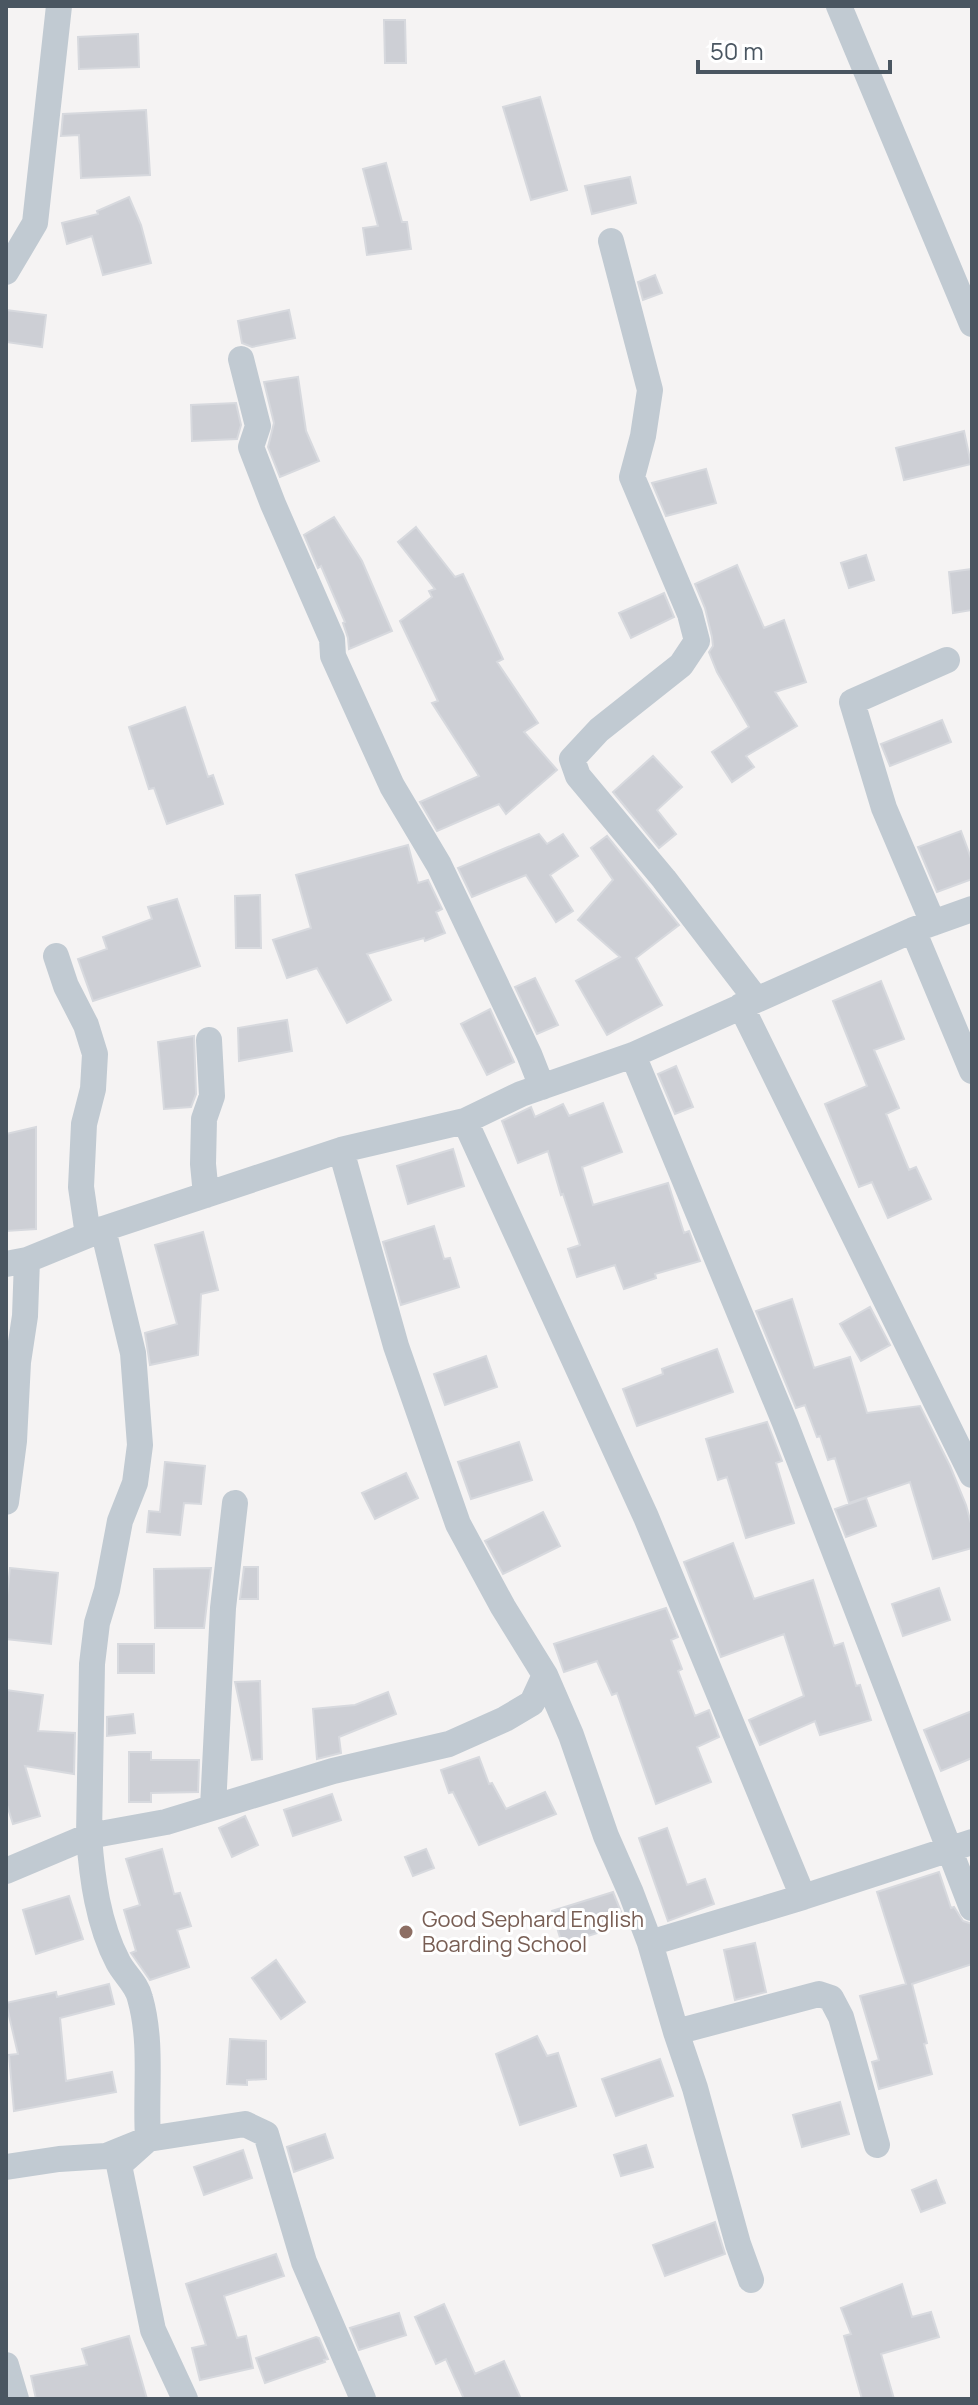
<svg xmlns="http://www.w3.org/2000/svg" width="978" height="2405" font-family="Manrope,sans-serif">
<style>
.building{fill:#cdcfd5;stroke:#d7d9de;stroke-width:2}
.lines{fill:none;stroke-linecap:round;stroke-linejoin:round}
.street{stroke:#c1cad2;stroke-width:26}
.education-dot{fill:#8d6e63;stroke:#fff;stroke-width:3}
.labels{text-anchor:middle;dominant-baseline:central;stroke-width:6;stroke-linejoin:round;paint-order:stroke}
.education-label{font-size:22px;fill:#785e54;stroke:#fff;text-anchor:start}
</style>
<rect width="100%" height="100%" fill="#f5f3f3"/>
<path class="building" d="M384 20H405L406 63H385Z
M138 34 139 67 79 69 78 37Z
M540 97 567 190 531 200 503 107Z
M146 110 150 175 81 178 79 135 61 136 63 114Z
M386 163 402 222H407L411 249 367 255 363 228 378 226 363 169Z
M630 177 636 203 592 214 585 186Z
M129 197 141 225 151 263 103 275 92 236 67 244 62 223 98 214 97 211Z
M655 275 662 293 643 300 638 282Z
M6 310 46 315 42 347 6 342Z
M289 310 295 338 252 347 242 343 238 321Z
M298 377 306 431 319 461 280 477 268 447 274 423 264 382Z
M236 403 241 425 237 439 192 441 191 405Z
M964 431 971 464 904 480 896 448Z
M706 469 716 503 666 516 652 483Z
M334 517 362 561 392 631 349 649 348 638 343 623 345 622 321 566 318 568 304 535Z
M416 527 455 577 463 574 503 659 497 662 538 723 524 732 557 770 506 814 499 804 437 831 420 802 479 776 432 703 438 701 400 621 432 597 429 591 435 589 398 542Z
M866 555 874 580 849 588 841 563Z
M737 565 764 628 784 620 806 682 775 692 797 726 746 756 754 767 732 782 712 752 749 727 717 672 709 652 713 646 712 637 705 608 695 584Z
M972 569V610L953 613 949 572Z
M664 593 674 617 631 638 619 613Z
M185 707 208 777 213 775 223 804 167 824 154 788 149 789 129 727Z
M942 720 951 742 890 766 881 744Z
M653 756 682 787 657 810 676 834 659 848 613 792Z
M961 831 972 861V879L937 892 918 847Z
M539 834 547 844 563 834 578 856 550 875 573 911 556 922 526 875 472 897 458 868Z
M607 836 679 925 636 958 662 1005 607 1035 576 981 620 957 578 920 613 880 591 848Z
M408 845 418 883 428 880 442 909 436 912 445 933 425 941 424 938 367 954 391 1000 347 1023 317 968 287 978 273 940 311 928 296 875Z
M260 895 261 948H236L235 896Z
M177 899 200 966 93 1001 78 959 107 949 103 937 152 919 148 907Z
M535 978 558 1025 537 1034 515 987Z
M881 981 904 1039 874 1050 899 1108 886 1114 909 1170 916 1167 931 1199 888 1218 872 1182 859 1187 825 1104 867 1086 833 1001Z
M490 1009 514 1062 487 1075 461 1024Z
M287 1020 292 1051 239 1061 238 1028Z
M194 1036 196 1094 191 1107 164 1109 158 1042Z
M676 1066 693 1107 675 1114 658 1074Z
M603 1103 622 1152 582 1167 593 1205 668 1183 684 1233 689 1231 700 1261 655 1274 656 1278 624 1289 615 1265 577 1277 568 1249 580 1245 563 1194 561 1195 548 1151 518 1163 502 1121 531 1107 535 1117 563 1104 569 1116Z
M36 1127V1229L6 1231V1134Z
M453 1149 464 1186 408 1204 397 1166Z
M434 1226 444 1259 450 1258 459 1287 401 1305 383 1242Z
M203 1232 218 1290 201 1294 198 1355 150 1365 145 1333 177 1324 155 1245Z
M792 1299 814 1368 850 1357 867 1413 920 1406 950 1466 966 1505 972 1527V1548L933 1559 910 1482 849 1503 835 1458 828 1460 820 1436 817 1437 805 1405 796 1408 756 1311Z
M870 1307 890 1345 861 1361 840 1324Z
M717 1349 733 1392 637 1426 623 1389 663 1374 662 1369Z
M486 1356 497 1387 445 1405 434 1374Z
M767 1422 782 1461 776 1463 794 1523 746 1538 727 1477 718 1480 706 1439Z
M519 1442 532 1480 471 1499 458 1462Z
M165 1462 205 1466 201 1504 184 1503 180 1535 147 1532 149 1511 160 1512Z
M406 1473 418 1498 375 1519 362 1493Z
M866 1498 876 1526 846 1537 835 1509Z
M543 1512 560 1546 503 1574 485 1541Z
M733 1543 754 1599 813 1580 834 1646 843 1643 856 1686 860 1685 871 1720 820 1735 815 1721 760 1745 749 1720 804 1696 784 1634 721 1657 684 1562Z
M244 1567H258V1599H240Z
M10 1568 58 1573 51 1644 6 1639V1605Z
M211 1568 204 1628H155L154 1569Z
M939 1588 950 1620 903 1636 892 1604Z
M666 1608 678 1637 671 1640 682 1669 678 1671 695 1716 709 1710 719 1737 697 1747 711 1782 656 1804 617 1693 612 1695 597 1661 564 1672 554 1644Z
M118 1644H154V1673H118Z
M260 1681 262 1759 252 1760 235 1682Z
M6 1690 43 1695 38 1731 75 1733 74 1774 25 1766 40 1816 13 1824 6 1802Z
M388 1692 396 1714 339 1737 341 1753 317 1759 313 1709 355 1705Z
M972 1711V1758L941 1771 924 1730Z
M133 1714 135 1733 107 1736V1717Z
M129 1752H151V1760H199L198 1792 151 1793V1802H129Z
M479 1757 489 1784 492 1783 506 1809 545 1792 556 1814 479 1845 453 1792 449 1793 441 1770Z
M332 1794 341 1820 293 1836 284 1810Z
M245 1816 258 1845 232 1857 219 1828Z
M667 1828 687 1885 705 1879 714 1904 668 1921 639 1838Z
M162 1849 174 1894 180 1893 191 1926 177 1930 189 1967 150 1980 131 1953 136 1951 124 1910 140 1905 126 1859Z
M426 1849 434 1868 413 1876 405 1857Z
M939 1872 951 1908 954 1907 963 1921 972 1924V1964L912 1984 927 2043 924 2044 932 2074 879 2089 872 2062 879 2060 860 1996 906 1984 877 1892Z
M613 1892 626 1924 562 1944 552 1911Z
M69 1896 83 1939 36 1954 23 1910Z
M755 1943 766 1992 735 2000 724 1950Z
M276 1960 305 2002 281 2019 252 1978Z
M109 1984 114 2004 60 2018 66 2081 112 2072 116 2092 14 2111 9 2055 18 2054 6 2003 56 1992 57 1997Z
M537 2036 547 2056 558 2053 576 2106 520 2125 496 2054Z
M230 2039 266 2041V2079L247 2080V2085L227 2084Z
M660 2059 673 2096 616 2116 602 2079Z
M840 2102 849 2134 802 2147 793 2115Z
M325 2134 333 2158 294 2172 287 2147Z
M646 2145 653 2167 621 2176 614 2155Z
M243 2150 252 2178 204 2195 194 2167Z
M936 2180 945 2203 921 2212 912 2190Z
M715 2222 725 2254 665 2276 653 2245Z
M276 2254 284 2276 224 2296 237 2338 246 2336 253 2368 200 2380 192 2348 206 2345 186 2284Z
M902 2284 912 2317 931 2312 939 2337 881 2354 894 2399H862L844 2336 851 2334 841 2308Z
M444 2304 475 2374 504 2361 521 2399H464L446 2359 436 2364 415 2317Z
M399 2313 406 2335 359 2350 350 2328Z
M129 2336 147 2399H36L31 2376 87 2365 82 2349Z
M316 2337 319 2338 328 2359 324 2360 325 2362 265 2383 256 2358Z"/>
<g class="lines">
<path class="street" d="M839 6 972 324
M611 241 650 390 643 436 632 477 690 614 697 641 681 665 599 730 572 759 578 776 664 879 756 999
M6 272 35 223 59 6
M241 359 258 426 251 447 273 504 332 639 333 656 392 786 439 865 529 1054 542 1087
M933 923 884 808 852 702 947 660
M913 930 972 1071
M56 956 66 986 86 1025 95 1054 93 1089 84 1124 81 1187 88 1235
M741 1006 972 1475
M633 1055 785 1423 972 1908
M465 1121 646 1517 803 1897 650 1943
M341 1150 396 1346 458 1524 503 1607 545 1675 571 1735 606 1836 631 1893 650 1943 676 2032 695 2088 738 2244 751 2280
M206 1195 203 1164 204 1119 212 1096 209 1040
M103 1229 133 1353 140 1445 135 1483 120 1521 107 1590 97 1623 92 1664 89 1836 166 1822 333 1771 449 1744 505 1719 532 1703 545 1675
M6 1264 27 1260 103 1229 341 1150 465 1121 521 1094 633 1055 913 930 972 909
M6 1502 14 1441 18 1362 25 1316 27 1260
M213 1807 223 1608 235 1503
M6 1871 89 1836C92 1878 98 1924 118 1962 124 1974 137 1984 140 1998 153 2044 145 2092 148 2139L245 2124 266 2134 304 2262 363 2399
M803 1897 972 1842
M676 2032 819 1994 831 1998 841 2017 877 2145
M6 2167 59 2159 106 2156 148 2139 119 2165 153 2330 185 2399
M6 2365 16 2399"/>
</g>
<circle class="education-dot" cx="406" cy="1932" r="8"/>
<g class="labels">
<g class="education-label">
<text x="422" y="1919">Good Sephard English<tspan x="422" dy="25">Boarding School</tspan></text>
</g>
</g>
<rect width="978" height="2405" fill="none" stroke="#4a5661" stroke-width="16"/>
<path d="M698 60v12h192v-12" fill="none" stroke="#4a5661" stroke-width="4"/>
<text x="710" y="60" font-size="24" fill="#4a5661" stroke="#ffffff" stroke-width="6" paint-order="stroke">50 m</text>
</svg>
